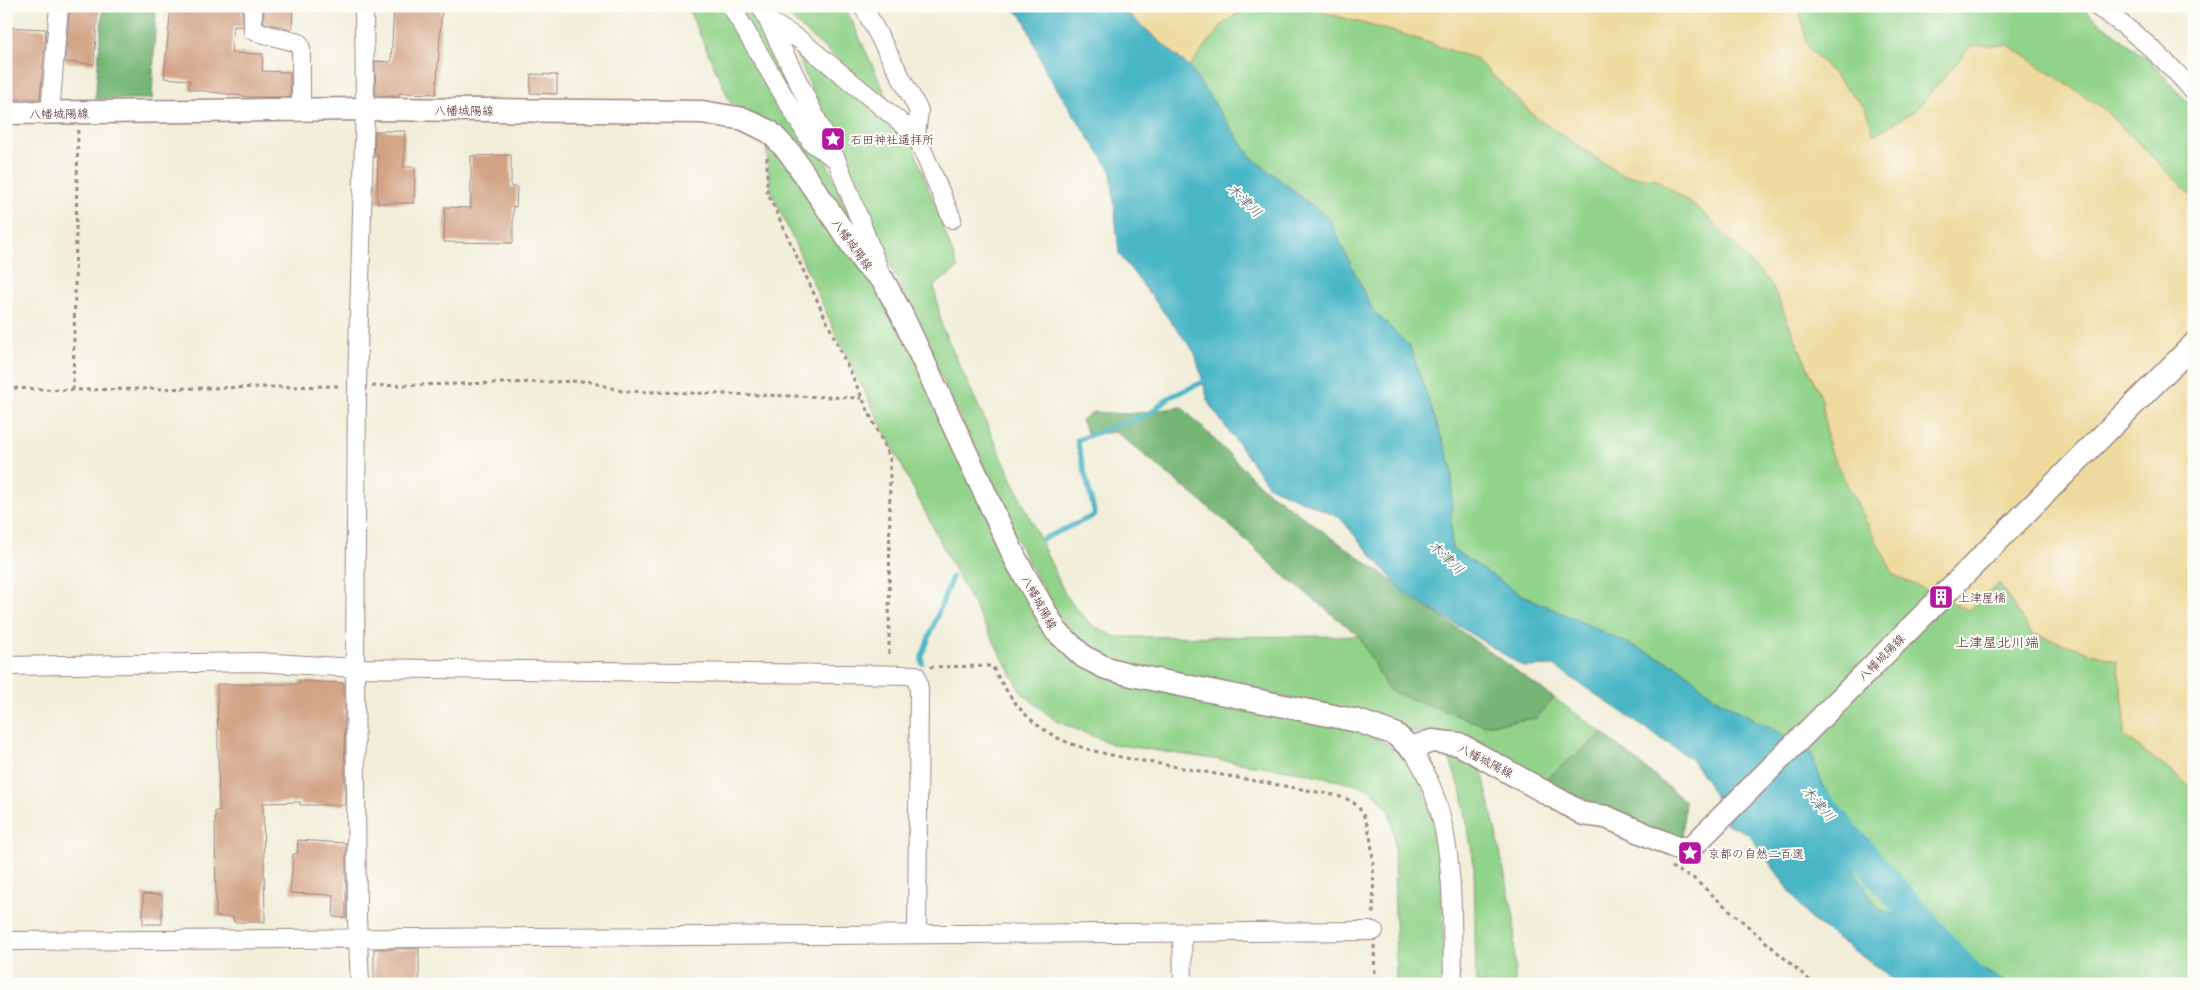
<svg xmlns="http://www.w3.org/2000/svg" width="2200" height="990" font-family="'Playpen Sans','Klee One',sans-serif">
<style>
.green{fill:#91d38a;stroke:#6e795a}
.forest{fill:#74b576;stroke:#5f6a50}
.sand{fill:#eeda9e;stroke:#9c7c64}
.water{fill:#4ab6c6;stroke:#4a6a78}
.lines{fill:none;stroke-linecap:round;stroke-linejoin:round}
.stream{stroke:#4ab6c6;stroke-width:5}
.river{stroke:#4ab6c6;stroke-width:30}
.building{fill:#d2a385}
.minor-casing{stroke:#9e8682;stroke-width:20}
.major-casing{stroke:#9e8682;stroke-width:25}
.path{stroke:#9e8682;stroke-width:3;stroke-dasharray:4 4;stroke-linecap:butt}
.minor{stroke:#fff;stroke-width:18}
.major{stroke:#fff;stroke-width:22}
.labels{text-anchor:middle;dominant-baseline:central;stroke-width:4;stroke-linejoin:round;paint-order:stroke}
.street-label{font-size:12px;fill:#4a1f2b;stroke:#fdfcf7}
.poi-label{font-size:12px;fill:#4a1f2b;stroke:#fdfcf7;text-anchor:start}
.water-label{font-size:14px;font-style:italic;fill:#4a5b69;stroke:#fdfcf7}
.neighbourhood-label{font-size:14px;fill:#4a1f2b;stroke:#fdfcf7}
</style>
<rect width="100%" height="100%" fill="#fdfcf7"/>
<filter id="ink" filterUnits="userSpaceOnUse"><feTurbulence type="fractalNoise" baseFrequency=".02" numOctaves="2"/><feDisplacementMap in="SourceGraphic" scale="10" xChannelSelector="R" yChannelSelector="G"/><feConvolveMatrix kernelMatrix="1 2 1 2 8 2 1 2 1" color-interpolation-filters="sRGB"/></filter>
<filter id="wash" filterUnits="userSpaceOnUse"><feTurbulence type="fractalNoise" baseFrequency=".0096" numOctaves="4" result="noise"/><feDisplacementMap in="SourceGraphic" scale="20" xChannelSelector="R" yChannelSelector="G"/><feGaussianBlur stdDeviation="1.12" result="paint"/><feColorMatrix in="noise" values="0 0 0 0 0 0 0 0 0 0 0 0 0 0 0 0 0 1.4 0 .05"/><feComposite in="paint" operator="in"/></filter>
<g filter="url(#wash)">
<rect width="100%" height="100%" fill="#f1eeda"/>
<path class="green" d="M687 6H754L812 129 863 247 762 118 731 104Z
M777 6H845L890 104 777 7Z
M1798 6H2079L2152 63 2194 109V198L2101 107 1971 46 1916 110 1874 135 1865 108 1808 47Z
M1311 9 1409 36 1476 59 1538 119 1622 175 1656 179 1702 211 1772 285 1822 400 1829 449 1999 583 2031 633 2117 661 2125 715 2124 736 2194 789V837L2187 835 2194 844V984H2008L1972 963 1931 927 1879 909 1856 873 1809 749 1715 698 1679 667 1518 593 1451 548 1452 468 1410 347 1372 309 1329 219 1251 157 1189 67 1222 25 1242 10Z
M789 38 912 143 958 268 934 286 942 327 1065 594 1090 624 1116 637 1359 636 1389 690 1483 725 1537 718 1554 698 1603 733 1542 782 1453 737 1413 732 1362 713 1103 659 1068 632 1024 555 909 307Z
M765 137 781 154 897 319 1009 560 1090 667 1361 730C1378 739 1398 748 1410 765 1449 819 1442 919 1444 984H1396L1394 837 1389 809 1370 789 1308 773 1112 744 1056 721 1022 693 956 573 842 347 771 191Z
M1456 752 1482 769 1514 917 1515 984H1476L1474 864 1462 793 1448 755Z"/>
<path class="forest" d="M103 6 156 9 152 99H95Z
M1182 407 1263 488 1554 698 1537 718 1483 725 1388 690 1359 636 1282 574 1224 520 1116 432 1088 435 1081 420 1093 412 1128 414Z
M1603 733 1685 801 1682 839 1584 809 1542 782Z"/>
<path class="sand" d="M1119 6H1798L1808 47 1865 108 1874 135 1916 110 1971 46 2008 45 2101 107 2194 198V789L2124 736 2125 715 2117 661 2031 633 1999 583 1968 610 1894 575 1829 449 1822 400 1772 285 1702 211 1656 179 1622 175 1538 119 1476 59 1409 36 1311 9 1242 10 1222 25 1189 67Z"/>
<path class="water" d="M1011 6H1119L1189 67 1251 157 1329 219 1372 309 1410 347 1452 468 1451 548 1518 593 1679 667 1715 698 1809 749 1856 873 1879 909 1931 927 1972 963 2008 984H1900L1809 918 1749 834 1725 823 1708 782 1692 760 1554 666 1524 667 1402 591 1340 518 1269 486 1209 404 1195 353 1119 254 1111 171 1046 72 1024 19Z"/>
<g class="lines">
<path class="stream" d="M1043 539 1095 515 1077 440 1149 414 1170 397 1203 382
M922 663V656L952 577"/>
<path class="river" d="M1809 793 1976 984"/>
</g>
<g id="blocks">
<path class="building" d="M70 6H98L94 64 65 62Z
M171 6H242V27L234 26 231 53 263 54 262 71 290 72V97H249L189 89 190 80 164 78Z
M264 6H293L292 29 264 23Z
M394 6H442L436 94 399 93V96H376L375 61 391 62Z
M6 27 46 29 40 99H6V81H10L11 54 7 53Z
M531 74 557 75V94L530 93Z
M375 131H405L404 167H415L414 203H377L378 153H374Z
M511 155V187H517L516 207 513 206V243L444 242 445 207 471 208V156Z
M299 681 344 683 345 805H300V802L263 803 265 922H234L233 917H216L215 811H219L217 684H299Z
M298 840 346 843V918L333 917 334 895 290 893 293 854H297Z
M143 894 162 895V924H143Z
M374 949H419V984H374Z"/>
</g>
</g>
<g filter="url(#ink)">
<use href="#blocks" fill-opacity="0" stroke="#9e8682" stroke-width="1"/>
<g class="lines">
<defs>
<path id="minor" d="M253 6V31L299 43 301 48V110
M731 6 811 142 835 159
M761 6 837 161 883 280
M863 6 919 111 916 135 952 219
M2096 6C2132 29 2166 60 2194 92
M769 21 800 40 916 135
M50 113 59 6
M6 666 257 662 355 668 916 675 919 689 917 934
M1411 748C1458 818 1451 903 1453 984
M1182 933 1183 984
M6 941 1374 931
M360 984 357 918 355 668 357 386 365 109 364 6"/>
<path id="major" d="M6 113 365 109 702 112 744 119 770 132 790 153 865 264 883 280 902 315 1016 560 1056 631 1084 657 1106 668 1132 675 1358 721 1395 734 1411 748 1432 741 1459 744 1584 814 1606 817 1677 848H1691L2194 344"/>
</defs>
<use href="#minor" class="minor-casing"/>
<use href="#major" class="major-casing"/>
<path class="path" d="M767 157V192L890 458 889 654
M372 386 587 381 622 391 862 398
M6 388 73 390 341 386
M73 390 78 130
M930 667 992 666C1010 698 1022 717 1054 736 1085 753 1138 760 1172 766 1226 776 1280 785 1334 795 1340 797 1350 799 1355 804 1378 824 1373 888 1373 917
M1671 867 1693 878 1814 984
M1374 945 1375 984"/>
<use href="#minor" class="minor"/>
<use href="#major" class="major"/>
</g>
</g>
<defs>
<symbol id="sight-square" viewBox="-11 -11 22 22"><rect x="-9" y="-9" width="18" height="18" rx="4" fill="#b5179e" stroke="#fdfcf7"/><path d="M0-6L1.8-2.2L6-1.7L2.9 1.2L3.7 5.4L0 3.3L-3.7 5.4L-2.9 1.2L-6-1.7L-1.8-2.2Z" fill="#fff"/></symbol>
<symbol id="building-square" viewBox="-11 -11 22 22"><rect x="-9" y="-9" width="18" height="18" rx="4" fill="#b5179e" stroke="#fdfcf7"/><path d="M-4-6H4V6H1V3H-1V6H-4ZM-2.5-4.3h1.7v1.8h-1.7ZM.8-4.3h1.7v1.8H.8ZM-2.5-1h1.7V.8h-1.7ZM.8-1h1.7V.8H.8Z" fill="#fff"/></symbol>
</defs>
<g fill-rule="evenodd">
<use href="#sight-square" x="819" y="125" width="28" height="28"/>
<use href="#building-square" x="1927" y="583" width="28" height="28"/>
<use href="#sight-square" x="1676" y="839" width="28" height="28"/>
</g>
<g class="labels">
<g class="street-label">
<text x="464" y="110">八幡城陽線</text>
<text transform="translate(59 113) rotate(-1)">八幡城陽線</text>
<text transform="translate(853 244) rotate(54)">八幡城陽線</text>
<text transform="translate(1040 602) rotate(61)">八幡城陽線</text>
<text transform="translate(1881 657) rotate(-45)">八幡城陽線</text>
<text transform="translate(1486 760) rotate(27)">八幡城陽線</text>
</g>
<g class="poi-label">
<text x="850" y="139">石田神社遥拝所</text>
<text x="1958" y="597">上津屋橋</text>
<text x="1708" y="853">京都の自然二百選</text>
</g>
<g class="water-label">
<text transform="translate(1245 200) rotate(44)">木津川</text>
<text transform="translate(1447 557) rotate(44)">木津川</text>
<text transform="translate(1819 803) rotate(49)">木津川</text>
</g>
<g class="neighbourhood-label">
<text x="1997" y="641">上津屋北川端</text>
</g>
</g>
<rect width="2200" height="990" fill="none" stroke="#fdfcf7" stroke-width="25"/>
</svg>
